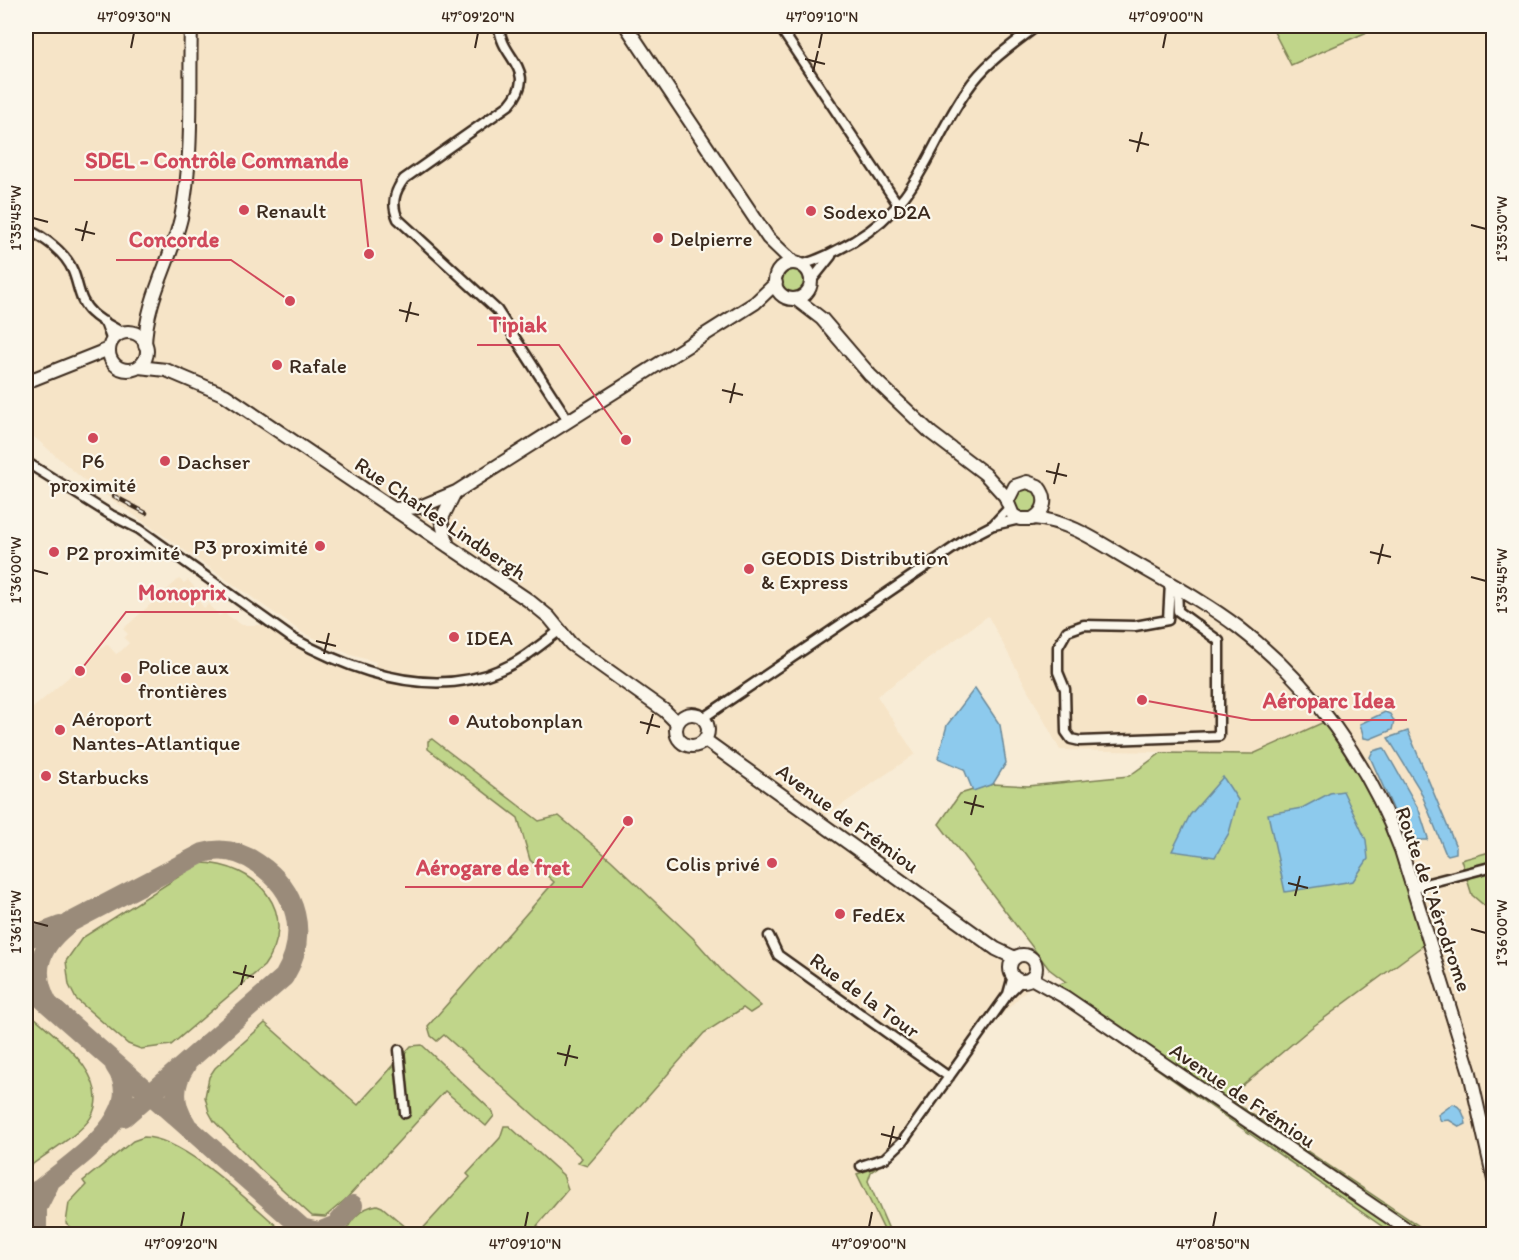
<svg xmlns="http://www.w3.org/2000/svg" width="1519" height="1260" font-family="Itim,sans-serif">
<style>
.built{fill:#f6e4c7}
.green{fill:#c0d58a;stroke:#7e8054;stroke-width:1.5}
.water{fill:#8dcaed;stroke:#6c8a9a;stroke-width:1.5}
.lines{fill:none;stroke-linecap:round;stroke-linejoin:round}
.taxiway{stroke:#9a8b7a;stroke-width:20}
.street-casing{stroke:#3b2a1e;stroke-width:13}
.secondary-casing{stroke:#3b2a1e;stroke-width:16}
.street{stroke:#fbf7ec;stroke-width:8}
.secondary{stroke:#fbf7ec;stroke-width:12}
.rail-casing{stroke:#3b2a1e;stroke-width:4.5}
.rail{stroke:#fbf7ec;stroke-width:2;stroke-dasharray:7;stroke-linecap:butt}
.ticks{fill:none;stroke:#3b2a1e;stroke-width:2}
.poi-dot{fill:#d1495b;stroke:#fbf7ec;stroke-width:2}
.labels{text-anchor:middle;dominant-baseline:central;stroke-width:4.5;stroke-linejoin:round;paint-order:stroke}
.poi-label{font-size:21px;fill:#3b2a1e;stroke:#fbf7ec;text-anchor:start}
.street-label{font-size:21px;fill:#3b2a1e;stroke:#fbf7ec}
.leader{fill:none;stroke:#d1495b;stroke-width:2}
.callout-dot{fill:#d1495b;stroke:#fbf7ec;stroke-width:2}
.callout-label{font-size:22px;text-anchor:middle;font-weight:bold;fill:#d1495b;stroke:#fbf7ec;stroke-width:4.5;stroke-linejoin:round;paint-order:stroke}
.neatline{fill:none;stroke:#3b2a1e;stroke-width:2}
.ticks-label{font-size:15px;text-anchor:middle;fill:#3b2a1e}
</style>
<rect width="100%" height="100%" fill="#f8ecd6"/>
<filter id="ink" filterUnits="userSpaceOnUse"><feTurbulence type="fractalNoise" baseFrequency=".0167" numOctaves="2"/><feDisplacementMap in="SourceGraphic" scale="12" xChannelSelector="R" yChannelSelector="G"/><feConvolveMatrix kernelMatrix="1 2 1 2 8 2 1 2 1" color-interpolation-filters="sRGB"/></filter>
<g filter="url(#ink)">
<path class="built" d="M26 26H1271L1291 65 1381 26H1493L1494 851 1461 859 1472 895 1493 913V1119L1487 1118 1484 1155 1493 1204V1234H1431L1228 1098 1311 1028 1338 748 1324 723 1253 754 1060 750 988 616 877 696 915 754 826 816 1031 966 1026 990 989 1029 902 1149 878 1167 857 1174 886 1234H26V714L107 644 116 654 121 651 129 643 124 638 128 634 123 629 179 579 184 583 188 580 201 595 198 600 204 608 209 604 219 616 224 613 242 625H263L316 657 372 678 376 662 351 655 303 633 84 480 26 430Z"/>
<path class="green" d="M1271 26H1381L1291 65Z
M782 282a12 12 0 1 1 24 0a12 12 0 1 1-24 0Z
M1013 501a13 13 0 1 1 26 0a13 13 0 1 1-26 0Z
M1324 722 1372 796 1405 877 1425 944 1311 1028 1228 1098 1431 1234H1393L1043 989 1066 982 1049 969 939 824 960 794 993 784 1028 786 1129 776 1161 753 1253 754Z
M432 739 539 821 559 816 611 860 693 938 724 973 761 1006 750 1013 743 1008 704 1033 587 1166 578 1163 582 1158 444 1035 437 1041 431 1036 428 1026 554 882 530 860 518 818 428 749V741Z
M1493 851V913L1472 895 1461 860Z
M200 863C257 863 302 914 264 966L171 1045 141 1049 128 1044 76 999 69 985 66 961 82 938Z
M26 1010C51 1033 114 1076 91 1117 83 1132 47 1153 33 1164L26 1166Z
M265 1023 358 1105 411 1046 422 1045 493 1112 494 1116 486 1126 445 1091 346 1199 325 1217 312 1216 260 1169 214 1121 209 1112 205 1097 209 1077 215 1068Z
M1487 1118 1493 1119V1204L1476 1121Z
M504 1126H509L563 1175 568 1189 537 1226 546 1234H418L470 1177 467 1174 500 1138Z
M144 1137C185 1137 254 1207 286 1234H79L66 1223 69 1203 86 1185 83 1181 133 1141Z
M878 1167 871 1172 868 1181 891 1234H886L857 1174Z
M377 1205 382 1207 414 1234H345C350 1220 362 1207 377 1205Z"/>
<path class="water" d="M975 688 1000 725 1006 763 993 784 973 791 964 769 938 758 947 725Z
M1385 712 1390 714 1394 721 1392 730 1370 739 1364 738 1360 724Z
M1408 731 1456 847V853L1448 855 1445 852 1420 790 1388 738Z
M1384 748 1419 810 1428 838 1427 840H1410L1403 831 1370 757 1373 751Z
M1223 777 1238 800 1229 833 1215 857 1172 851 1190 815Z
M1343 791 1366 840 1368 859 1353 881 1285 892 1268 814 1302 808 1330 793Z
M1453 1104C1461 1106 1465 1116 1466 1124L1460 1127 1449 1120 1441 1121 1438 1115Z"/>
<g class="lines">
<path class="taxiway" d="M26 939 60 926
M39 996 309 1234
M48 1004C29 969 41 944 71 922L203 853C223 847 241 852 257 863 298 890 309 935 284 977L124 1117
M186 1124C173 1105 173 1084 186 1065
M26 1196 40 1189C72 1161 150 1115 115 1066
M301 1228 319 1232 336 1225
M37 1234V1208L49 1184
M332 1234 336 1225 353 1205"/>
<defs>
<path id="street" d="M499 26C501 60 540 69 509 105L404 179C394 192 391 204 398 219L497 310 568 420
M779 26 899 206
M26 229C44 237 65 252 73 271 79 285 79 302 92 313 100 321 113 327 123 333
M800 265C820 260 836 251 854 241 921 201 926 149 967 90 985 63 1012 45 1037 26
M811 281 831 256
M105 322 112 341
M26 462 111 515 139 529 292 638C354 672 433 700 502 669 523 660 540 645 559 631
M994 525 1020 519
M1170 583 1168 620 1135 626 1084 625 1067 631 1058 647V672L1065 689 1066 732 1071 739 1080 741 1219 736V641L1178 611 1177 588
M703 718 968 538 993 525 1009 508
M1413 887 1494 866
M769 936 778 955 949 1077
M1008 994 1013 976
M399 1050 405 1113
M861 1166 885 1158 903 1141 1008 994 1021 981"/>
<path id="secondary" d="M626 26 768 238 794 263
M775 281a18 18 0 1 1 36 0a18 18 0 1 1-36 0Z
M796 299 822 319 870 375 931 433 985 474 1005 496 1013 515 1020 519H1032C1046 511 1048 498 1038 486L1027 482 1015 486 1007 502
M109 351a19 19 0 1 1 38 0a19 19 0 1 1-38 0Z
M145 345C146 299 171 261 181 218 194 155 189 89 191 26
M139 367 166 370 225 395 528 600 549 617 571 644 665 711 677 723
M26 382 109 349
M393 509 420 507 456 492 755 303 776 283
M1034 518C1071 521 1101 544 1133 562 1169 583 1205 602 1238 627 1312 684 1369 763 1401 850L1470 1073 1494 1180
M448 546 441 520 454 494
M676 730a16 16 0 1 1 32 0a16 16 0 1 1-32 0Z
M705 740 996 949 1015 958
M1010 968a13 13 0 1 1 26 0a13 13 0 1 1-26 0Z
M1031 978 1065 997 1414 1234"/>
</defs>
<use href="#street" class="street-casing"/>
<use href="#secondary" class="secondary-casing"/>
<use href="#street" class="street"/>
<use href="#secondary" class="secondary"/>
<defs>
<path id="rail" d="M114 496 146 513"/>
</defs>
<use href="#rail" class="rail-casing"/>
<use href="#rail" class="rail"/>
</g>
</g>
<path class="ticks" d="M131 48 134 33M475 48 478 33M819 48 822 33M1163 48 1166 33M805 59 825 64M813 72 818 51M1129 140 1149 145M1137 152 1142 132M33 218 48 222M1471 225 1486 229M75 229 95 234M82 241 87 221M399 310 419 315M406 322 411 302M722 390 743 395M730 403 735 383M1046 471 1067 476M1054 484 1059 463M1370 552 1391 557M1378 564 1383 544M33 570 48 574M1471 577 1486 581M316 641 336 646M324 654 329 633M640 722 660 727M647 734 653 714M964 802 984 807M971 815 976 795M1288 883 1308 888M1295 896 1300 876M33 922 48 926M1471 929 1486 933M233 972 254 977M241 985 246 965M557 1053 578 1058M565 1066 570 1045M881 1134 901 1139M889 1147 894 1126M181 1227 184 1212M525 1227 528 1212M869 1227 872 1212M1213 1227 1216 1212"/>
<g class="poi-dot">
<circle cx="244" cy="210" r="6"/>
<circle cx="811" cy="211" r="6"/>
<circle cx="658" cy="238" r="6"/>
<circle cx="277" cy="365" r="6"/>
<circle cx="93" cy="438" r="6"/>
<circle cx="165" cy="461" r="6"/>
<circle cx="320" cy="546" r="6"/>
<circle cx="54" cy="552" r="6"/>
<circle cx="749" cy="569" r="6"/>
<circle cx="454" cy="637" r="6"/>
<circle cx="126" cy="678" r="6"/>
<circle cx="454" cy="720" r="6"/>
<circle cx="60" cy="730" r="6"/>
<circle cx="46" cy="776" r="6"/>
<circle cx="772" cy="863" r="6"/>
<circle cx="840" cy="914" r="6"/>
</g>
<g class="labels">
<g class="poi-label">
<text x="256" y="210">Renault</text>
<text x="823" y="211">Sodexo D2A</text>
<text x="670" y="238">Delpierre</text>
<text x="289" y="365">Rafale</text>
<text x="93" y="460" text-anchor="middle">P6<tspan x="93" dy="24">proximité</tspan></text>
<text x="177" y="461">Dachser</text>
<text x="308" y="546" text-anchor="end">P3 proximité</text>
<text x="66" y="552">P2 proximité</text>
<text x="761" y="557">GEODIS Distribution<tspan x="761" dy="24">&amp; Express</tspan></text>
<text x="466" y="637">IDEA</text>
<text x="138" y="666">Police aux<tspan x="138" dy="24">frontières</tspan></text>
<text x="72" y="718">Aéroport<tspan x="72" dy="24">Nantes-Atlantique</tspan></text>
<text x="466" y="720">Autobonplan</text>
<text x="58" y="776">Starbucks</text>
<text x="760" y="863" text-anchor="end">Colis privé</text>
<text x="852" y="914">FedEx</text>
</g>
<g class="street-label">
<text transform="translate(441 518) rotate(34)">Rue Charles Lindbergh</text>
<text transform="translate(848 818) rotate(36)">Avenue de Frémiou</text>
<text transform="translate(1434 899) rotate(71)">Route de l'Aérodrome</text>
<text transform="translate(865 995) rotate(36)">Rue de la Tour</text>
<text transform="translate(1243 1095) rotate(34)">Avenue de Frémiou</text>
</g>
</g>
<path class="leader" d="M369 254L361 180H74M290 301L231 260H116M626 440L559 345H477M80 671L126 612H239M1142 700L1251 720H1407M628 821L582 887H405"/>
<g class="callout-dot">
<circle cx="369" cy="254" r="6"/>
<circle cx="290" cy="301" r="6"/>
<circle cx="626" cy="440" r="6"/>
<circle cx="80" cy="671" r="6"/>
<circle cx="1142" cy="700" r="6"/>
<circle cx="628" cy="821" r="6"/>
</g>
<g class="callout-label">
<text x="217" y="168">SDEL - Contrôle Commande</text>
<text x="174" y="247">Concorde</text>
<text x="518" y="332">Tipiak</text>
<text x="182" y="600">Monoprix</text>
<text x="1329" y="708">Aéroparc Idea</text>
<text x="493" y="875">Aérogare de fret</text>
</g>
<rect width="1519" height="1260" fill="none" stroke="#fbf7ec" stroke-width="66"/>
<rect x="33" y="33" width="1453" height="1194" class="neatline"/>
<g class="ticks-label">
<text x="134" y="22">47°09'30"N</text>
<text x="478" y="22">47°09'20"N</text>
<text x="822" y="22">47°09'10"N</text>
<text x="1166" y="22">47°09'00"N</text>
<text transform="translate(16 218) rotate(-90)" y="5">1°35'45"W</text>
<text transform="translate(1502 229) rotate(-90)" y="5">1°35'30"W</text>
<text transform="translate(16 570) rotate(-90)" y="5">1°36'00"W</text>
<text transform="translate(1502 581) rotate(-90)" y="5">1°35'45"W</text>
<text transform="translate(16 922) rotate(-90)" y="5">1°36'15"W</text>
<text transform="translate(1502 933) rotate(-90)" y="5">1°36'00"W</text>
<text x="181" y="1249">47°09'20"N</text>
<text x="525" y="1249">47°09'10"N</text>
<text x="869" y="1249">47°09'00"N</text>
<text x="1213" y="1249">47°08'50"N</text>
</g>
</svg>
